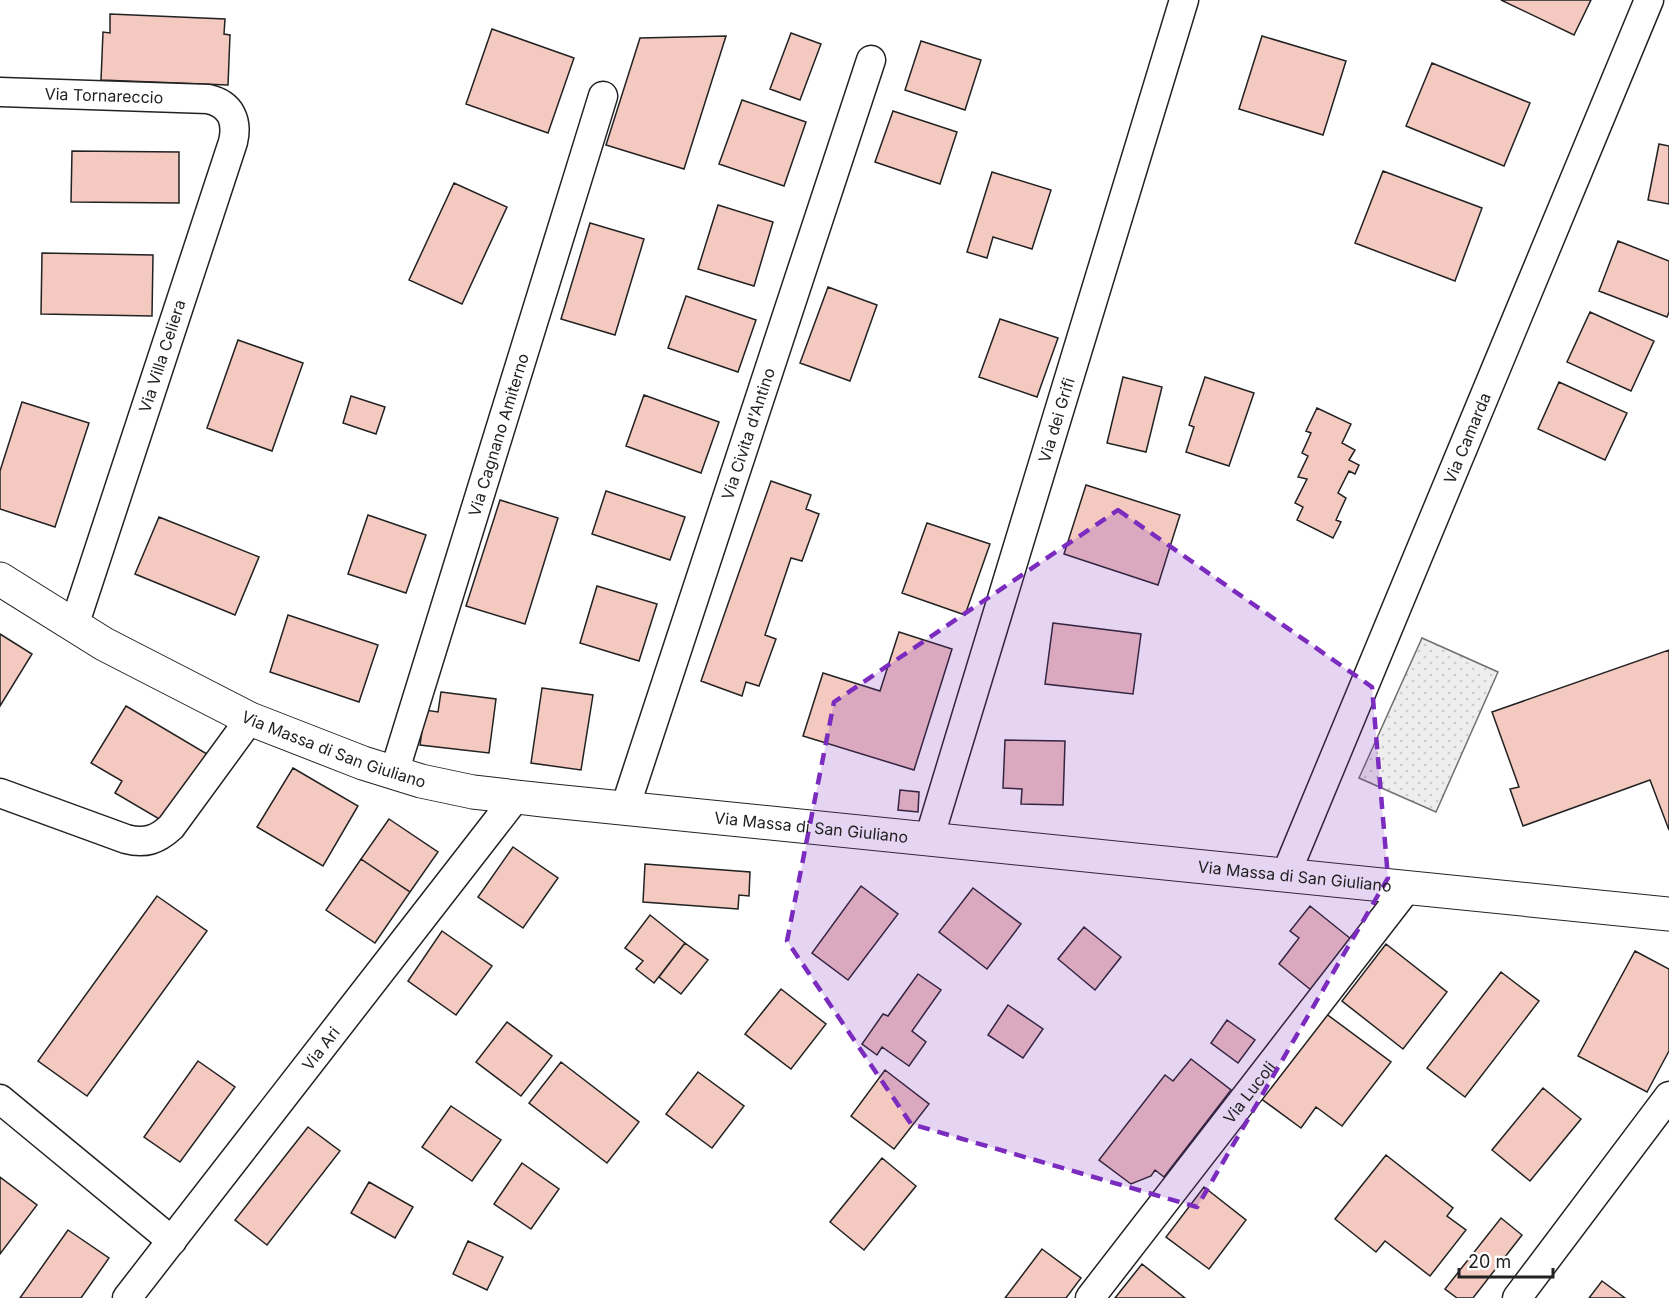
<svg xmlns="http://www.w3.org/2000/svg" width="1669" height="1298" font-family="Inter,sans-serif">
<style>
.park{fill:url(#park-dots);stroke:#6f6f6f;stroke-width:1.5}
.building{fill:#f3c9c0;stroke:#222;stroke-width:1.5}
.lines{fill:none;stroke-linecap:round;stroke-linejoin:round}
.street-casing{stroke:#222;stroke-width:31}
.secondary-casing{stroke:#222;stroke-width:35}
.street{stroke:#fff;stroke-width:28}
.secondary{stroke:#fff;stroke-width:33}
.marked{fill:#7b2cbf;fill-opacity:0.2;stroke:#7b2cbf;stroke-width:4.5;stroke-dasharray:12 8;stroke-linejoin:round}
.labels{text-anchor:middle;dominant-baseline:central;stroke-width:4.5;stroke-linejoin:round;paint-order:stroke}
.street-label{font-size:16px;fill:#222;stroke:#fff}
</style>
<defs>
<pattern id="park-dots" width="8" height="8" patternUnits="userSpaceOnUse" patternTransform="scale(1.5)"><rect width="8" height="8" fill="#eee"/><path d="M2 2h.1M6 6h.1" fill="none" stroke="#ccc" stroke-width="1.8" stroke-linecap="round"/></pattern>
</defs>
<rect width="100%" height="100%" fill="#fff"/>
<path class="park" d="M1422 638 1498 672 1436 812 1359 778Z"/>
<path class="building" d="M1501 0H1591L1574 35Z
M110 14 225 19 224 34 230 35 228 85 101 80 103 32 110 33Z
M492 29 574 58 548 133 466 104Z
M791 33 821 44 800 100 770 89Z
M726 36 684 169 606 145 640 38Z
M1262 36 1346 61 1323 135 1239 109Z
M921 41 981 60 965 110 905 90Z
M1432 63 1530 103 1504 166 1406 126Z
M742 100 806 122 784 186 719 164Z
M893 111 957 132 940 184 875 162Z
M1659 144 1669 146V204L1648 200Z
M72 151 179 152V203L71 202Z
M1383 171 1482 208 1455 281 1355 243Z
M992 172 1051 190 1032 249 993 237 987 258 967 252Z
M454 183 507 207 462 304 409 280Z
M718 205 773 222 754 286 698 269Z
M590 223 644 239 615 335 561 319Z
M1618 241 1669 261V312L1667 317 1599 291Z
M42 253 153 255 152 316 41 314Z
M828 287 877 305 850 381 800 363Z
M686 296 756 320 738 372 668 348Z
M1590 312 1654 341 1631 391 1567 362Z
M1000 319 1058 338 1037 397 979 377Z
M238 340 303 363 272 451 207 428Z
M1123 377 1162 387 1146 452 1107 443Z
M1205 377 1254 393 1229 466 1186 452 1194 427 1189 425Z
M1559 382 1627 413 1605 460 1538 429Z
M644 395 719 422 701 473 626 446Z
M351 396 385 407 376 434 343 423Z
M22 402 89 423 55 527 0 509V471Z
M1317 408 1351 424 1342 443 1355 450 1349 460 1359 465 1355 474 1349 471 1338 493 1346 498 1336 520 1341 522 1333 538 1297 520 1303 507 1295 503 1307 479 1298 477 1308 456 1302 453 1311 433 1306 431Z
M771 481 811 495 806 509 819 514 802 561 791 558 765 635 776 639 759 686 746 682 742 696 701 681Z
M1086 485 1180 515 1158 585 1064 554Z
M606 491 685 517 670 560 592 534Z
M500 500 558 518 525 624 466 606Z
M368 515 426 535 406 593 348 574Z
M159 517 259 557 235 615 135 574Z
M927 523 990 544 965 615 902 593Z
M597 586 657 604 639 661 580 643Z
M288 615 378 645 359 702 270 672Z
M1053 623 1141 634 1133 694 1045 684Z
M899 632 952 649 914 770 803 736 823 673 880 691Z
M0 634 32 654 0 706Z
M1669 650V830L1650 780 1523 826 1510 789 1519 787 1492 712Z
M542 688 593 695 581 770 531 763Z
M441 692 496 699 489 753 420 745 425 710 438 712Z
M126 706 207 754 166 823 115 793 122 781 91 763Z
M1005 740 1065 741 1063 805 1021 804 1022 789 1003 788Z
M293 768 358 806 323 866 257 827Z
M900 790 919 792 918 812 898 810Z
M389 819 438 852 410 892 361 859Z
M513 847 558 878 523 928 478 897Z
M361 859 410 892 375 943 326 910Z
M645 864 750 872 749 896 739 895 738 909 643 902Z
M861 886 898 914 848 980 812 953Z
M973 888 1021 924 987 969 939 932Z
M157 896 207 931 87 1096 38 1061Z
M1310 906 1351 939 1311 990 1279 964 1299 938 1290 931Z
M650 915 685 943 654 983 636 969 643 961 625 948Z
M1084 927 1121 957 1095 990 1058 959Z
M442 931 492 966 456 1015 408 981Z
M685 943 708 960 681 994 659 977Z
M1386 944 1447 992 1403 1049 1342 1001Z
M1635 951 1669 969V1051L1647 1092 1578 1056Z
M1501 972 1539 1001 1465 1097 1427 1068Z
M918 974 941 990 912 1031 926 1042 909 1066 882 1047 877 1055 862 1044 883 1014 888 1016Z
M781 989 826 1024 791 1069 745 1034Z
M1008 1005 1043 1029 1023 1058 988 1035Z
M1321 1010 1391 1062 1342 1126 1316 1107 1301 1128 1256 1095Z
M1227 1020 1255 1040 1238 1063 1211 1043Z
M507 1022 552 1056 521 1096 476 1062Z
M1191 1059 1231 1090 1164 1177 1155 1170 1151 1176 1131 1184 1099 1160 1165 1075 1173 1081Z
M198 1061 235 1087 180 1162 144 1137Z
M561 1062 639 1122 607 1163 529 1103Z
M885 1070 929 1104 894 1149 851 1116Z
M698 1072 744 1106 712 1148 666 1114Z
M1543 1088 1581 1119 1530 1181 1492 1150Z
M451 1106 501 1140 472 1181 422 1147Z
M308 1127 340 1151 267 1245 235 1220Z
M1386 1155 1453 1208 1447 1216 1466 1230 1430 1276 1385 1241 1376 1252 1335 1219Z
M882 1158 916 1186 864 1250 830 1222Z
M522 1163 559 1189 531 1229 494 1204Z
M0 1177 37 1205 0 1254Z
M369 1182 413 1207 395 1238 351 1213Z
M1204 1187 1246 1220 1209 1269 1166 1237Z
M1501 1218 1522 1235 1473 1298H1457L1445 1289Z
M68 1230 109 1258 81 1298H20Z
M468 1241 503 1257 487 1290 453 1274Z
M1042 1249 1081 1278 1066 1298H1005Z
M1142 1264 1185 1298H1115Z
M1602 1281 1625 1298H1589Z"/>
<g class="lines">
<defs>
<g id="street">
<path id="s1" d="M0 92 208 99C231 104 238 121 233 142L74 626"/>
<path id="s2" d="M394 773 603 96"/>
<path d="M0 793 126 839C145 844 157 840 171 827L250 719"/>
<path id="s3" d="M625 808 871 60"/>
<path id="s4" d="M929 839 1184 0"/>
<path id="s5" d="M1286 874 1649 0"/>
<path d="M0 1099 172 1241"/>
<path id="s6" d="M127 1298 516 797"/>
<path id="s7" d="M1090 1298 1408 887"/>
<path d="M1517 1298 1669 1096"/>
</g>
<g id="secondary">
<path id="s8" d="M0 579 104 644 250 719 363 763 421 781 473 792 543 800 1669 914"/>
</g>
</defs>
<use href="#street" class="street-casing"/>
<use href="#secondary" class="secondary-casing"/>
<use href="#street" class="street"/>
<use href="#secondary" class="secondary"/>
</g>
<path class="marked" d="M1118 510 1372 687 1388 878 1197 1207 911 1124 787 941 834 702Z"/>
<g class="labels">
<g class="street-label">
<text stroke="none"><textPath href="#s1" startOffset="104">Via Tornareccio</textPath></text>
<text transform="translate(162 356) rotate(-72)">Via Villa Celiera</text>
<text stroke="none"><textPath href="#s4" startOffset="438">Via dei Grifi</textPath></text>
<text stroke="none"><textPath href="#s3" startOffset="394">Via Civita d'Antino</textPath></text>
<text stroke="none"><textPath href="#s2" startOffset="354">Via Cagnano Amiterno</textPath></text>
<text stroke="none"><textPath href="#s5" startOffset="472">Via Camarda</textPath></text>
<text stroke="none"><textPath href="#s8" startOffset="376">Via Massa di San Giuliano</textPath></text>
<text stroke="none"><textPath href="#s8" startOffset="862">Via Massa di San Giuliano</textPath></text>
<text stroke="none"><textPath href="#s8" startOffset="1348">Via Massa di San Giuliano</textPath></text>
<text stroke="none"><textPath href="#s6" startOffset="316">Via Ari</textPath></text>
<text stroke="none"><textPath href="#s7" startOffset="260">Via Lucoli</textPath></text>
</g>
</g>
<path d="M1459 1268v9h94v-9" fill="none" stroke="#222222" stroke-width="3"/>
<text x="1468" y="1268" font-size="18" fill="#222222" stroke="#ffffff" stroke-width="4.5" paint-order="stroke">20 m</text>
</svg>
